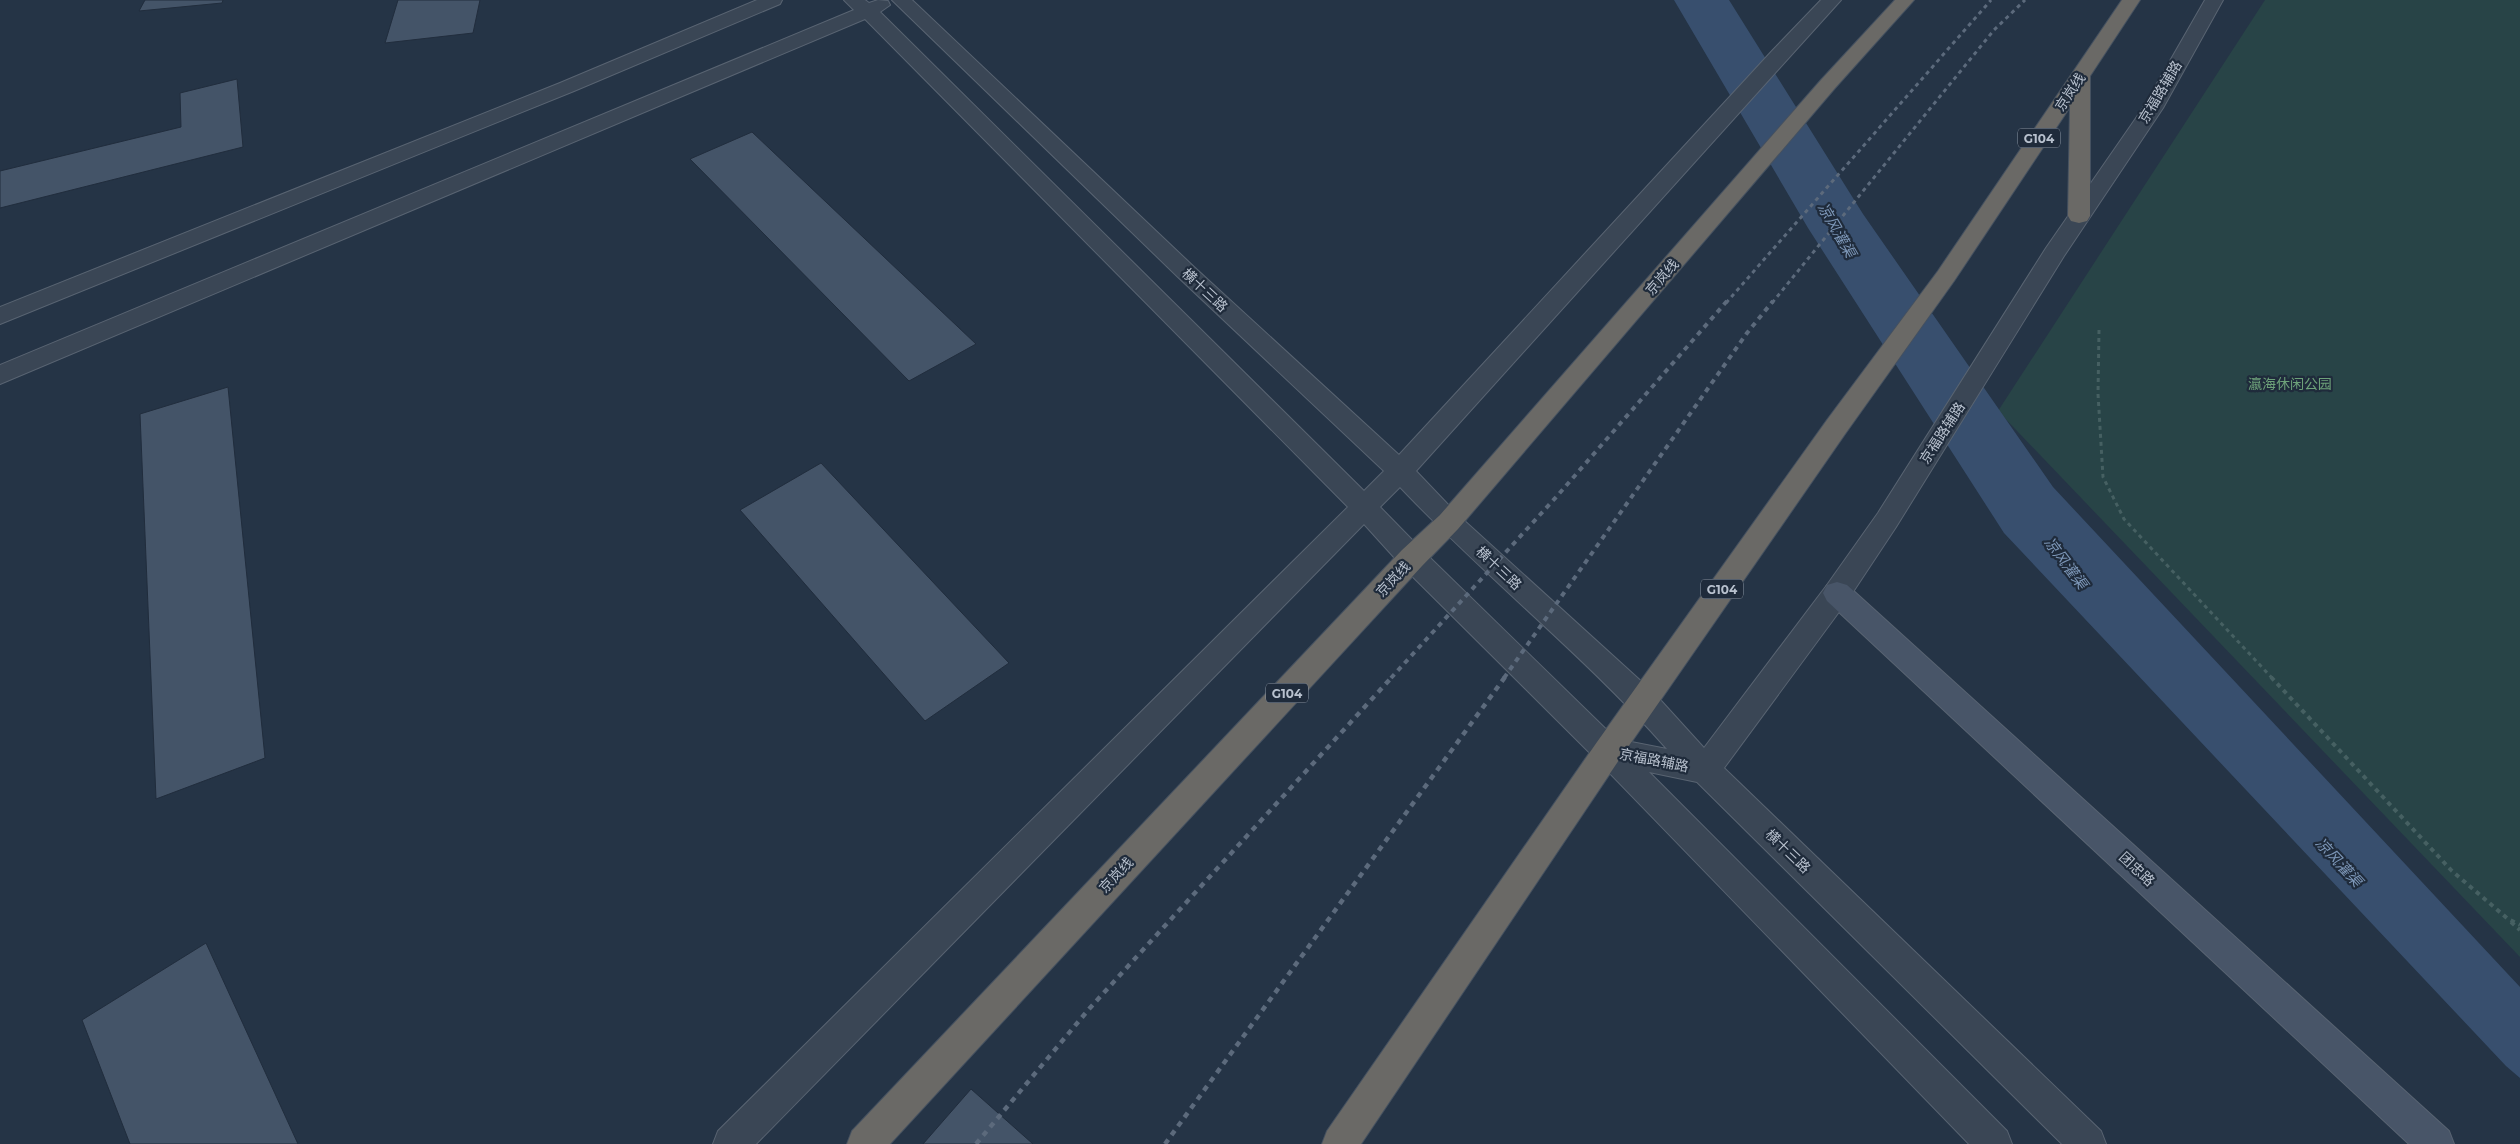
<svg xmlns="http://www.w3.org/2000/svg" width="2520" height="1144" font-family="Montserrat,'Noto Sans SC',sans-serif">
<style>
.green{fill:#284447}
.water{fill:#384f6e}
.building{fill:#445468;stroke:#212d3d}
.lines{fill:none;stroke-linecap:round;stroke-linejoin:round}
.tertiary-casing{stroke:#596472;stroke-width:2}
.secondary-casing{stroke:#596472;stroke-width:2}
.trunk-casing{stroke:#455160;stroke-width:2}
.path-far1{stroke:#466062;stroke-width:3;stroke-dasharray:4 4;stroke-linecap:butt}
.path{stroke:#466062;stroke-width:4;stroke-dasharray:4.5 4.5;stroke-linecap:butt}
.tertiary{fill:#3a4655;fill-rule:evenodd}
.secondary{fill:#485568;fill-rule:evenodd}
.trunk{fill:#6a6966;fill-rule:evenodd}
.rail-far2{stroke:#5c6a7c;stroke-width:3;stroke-dasharray:4 4;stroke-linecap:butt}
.rail-far1{stroke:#5c6a7c;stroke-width:4;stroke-dasharray:5 5;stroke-linecap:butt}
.rail{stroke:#5c6a7c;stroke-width:4.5;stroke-dasharray:5.5 5.5;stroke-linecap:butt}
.labels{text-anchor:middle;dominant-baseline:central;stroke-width:4.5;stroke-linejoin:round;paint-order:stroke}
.shield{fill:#1f2b3b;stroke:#8a94a2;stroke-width:1}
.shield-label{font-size:12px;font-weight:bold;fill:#b8c1ce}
.street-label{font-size:14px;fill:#b8c1ce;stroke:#1f2b3b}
.park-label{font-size:14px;fill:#6da179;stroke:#1f2b3b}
.water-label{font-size:15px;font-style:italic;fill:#7d97b8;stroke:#1f2b3b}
</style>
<rect width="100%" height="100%" fill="#253446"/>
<path class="green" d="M2265 0H2520V957L1998 411Z"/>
<path class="water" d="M1674 0H1729L1863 214 2053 487 2520 987V1078L2506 1066 2004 533 1808 228Z"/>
<path class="building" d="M145 0H223L222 3 139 11Z
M398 0H480L473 33 385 43Z
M237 79 243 147 0 208V171L181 127 180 93Z
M752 132 976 344 909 381 690 159Z
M228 387 265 758 156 799 140 414Z
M821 463 1009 663 925 721 740 510Z
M206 943 298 1144H130L82 1020Z
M971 1089 1033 1144H923Z"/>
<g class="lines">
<defs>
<path id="tertiary" d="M757 0H782L780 4 574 91 0 324V307L560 83Z
M844 0H865L869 3 878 0 888 1 890 5 880 12 1364 491 1384 471 1178 277 892 0H912L1194 267 1399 455 1772 51 1821 0H1841L1416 471 1458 515 1654 693 1704 748 1827 585 1878 513 2046 248 2143 108 2205 0H2223L2163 108 2064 256 1896 527 1847 601 1724 768 2101 1131 2106 1144H2062L1697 782 1649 772 2007 1131 2012 1144H1969L1597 760 1402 566 1364 524 756 1144H713L718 1131 1348 507 865 19 0 384V365L854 10ZM1400 487C1486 578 1585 656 1667 749L1616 739 1422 550 1380 507Z"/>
<path id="secondary" d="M1837 582 1847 585 2449 1131 2454 1144H2409L1827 601 1823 593 1827 585Z"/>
<path id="trunk" d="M1895 0H1914L1835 88 1458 529 1422 566 890 1144H847L852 1131 1402 550 1440 515 1821 80Z
M2122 0H2140L2090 76V216L2087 221 2079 223 2071 221 2068 216 2070 107 1954 281 1845 434 1619 760 1361 1144H1322L1327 1131 1597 742 1827 420 1938 271Z"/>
</defs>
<use href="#tertiary" class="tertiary-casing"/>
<use href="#secondary" class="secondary-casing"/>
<use href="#trunk" class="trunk-casing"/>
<path class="path-far1" d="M2099 330 2098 394 2103 477 2124 519 2272 678"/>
<path class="path" d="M2271 677 2452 871 2508 919 2520 925
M2511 922 2520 930"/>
<use href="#tertiary" class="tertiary"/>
<use href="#secondary" class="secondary"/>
<use href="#trunk" class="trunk"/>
<path class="rail-far2" d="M1726 303 1991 0
M1772 303 1994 30 2025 0"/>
<path class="rail-far1" d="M1391 678 1558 495 1727 301
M1504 678 1747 333 1773 301"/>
<path class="rail" d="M976 1144 1089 1009 1392 677
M1165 1144 1505 677"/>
</g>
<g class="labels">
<g class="shield">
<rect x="2018" y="128.5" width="42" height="19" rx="4"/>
<rect x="1701" y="579.5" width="42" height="19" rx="4"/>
<rect x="1266" y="683.5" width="42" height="19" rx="4"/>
</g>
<g class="shield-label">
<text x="2039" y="138">G104</text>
<text x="1722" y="589">G104</text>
<text x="1287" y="693">G104</text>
</g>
<g class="street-label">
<text transform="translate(2070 92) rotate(-56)">京岚线</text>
<text transform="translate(2160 92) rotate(-59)">京福路辅路</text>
<text transform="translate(1662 277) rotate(-49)">京岚线</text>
<text transform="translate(1205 290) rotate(43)">横十三路</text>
<text transform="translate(1942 433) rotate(-57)">京福路辅路</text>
<text transform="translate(1499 568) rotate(43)">横十三路</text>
<text transform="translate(1393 579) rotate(-47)">京岚线</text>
<text transform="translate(1654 760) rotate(11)">京福路辅路</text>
<text transform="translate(1788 851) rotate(44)">横十三路</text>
<text transform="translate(2137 869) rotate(43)">团忠路</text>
<text transform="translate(1116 875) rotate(-47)">京岚线</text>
</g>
<g class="park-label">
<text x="2290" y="384">瀛海休闲公园</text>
</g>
<g class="water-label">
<text transform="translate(1837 230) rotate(60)">凉风灌渠</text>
<text transform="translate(2066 563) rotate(53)">凉风灌渠</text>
<text transform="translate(2339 862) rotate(47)">凉风灌渠</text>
</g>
</g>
</svg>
